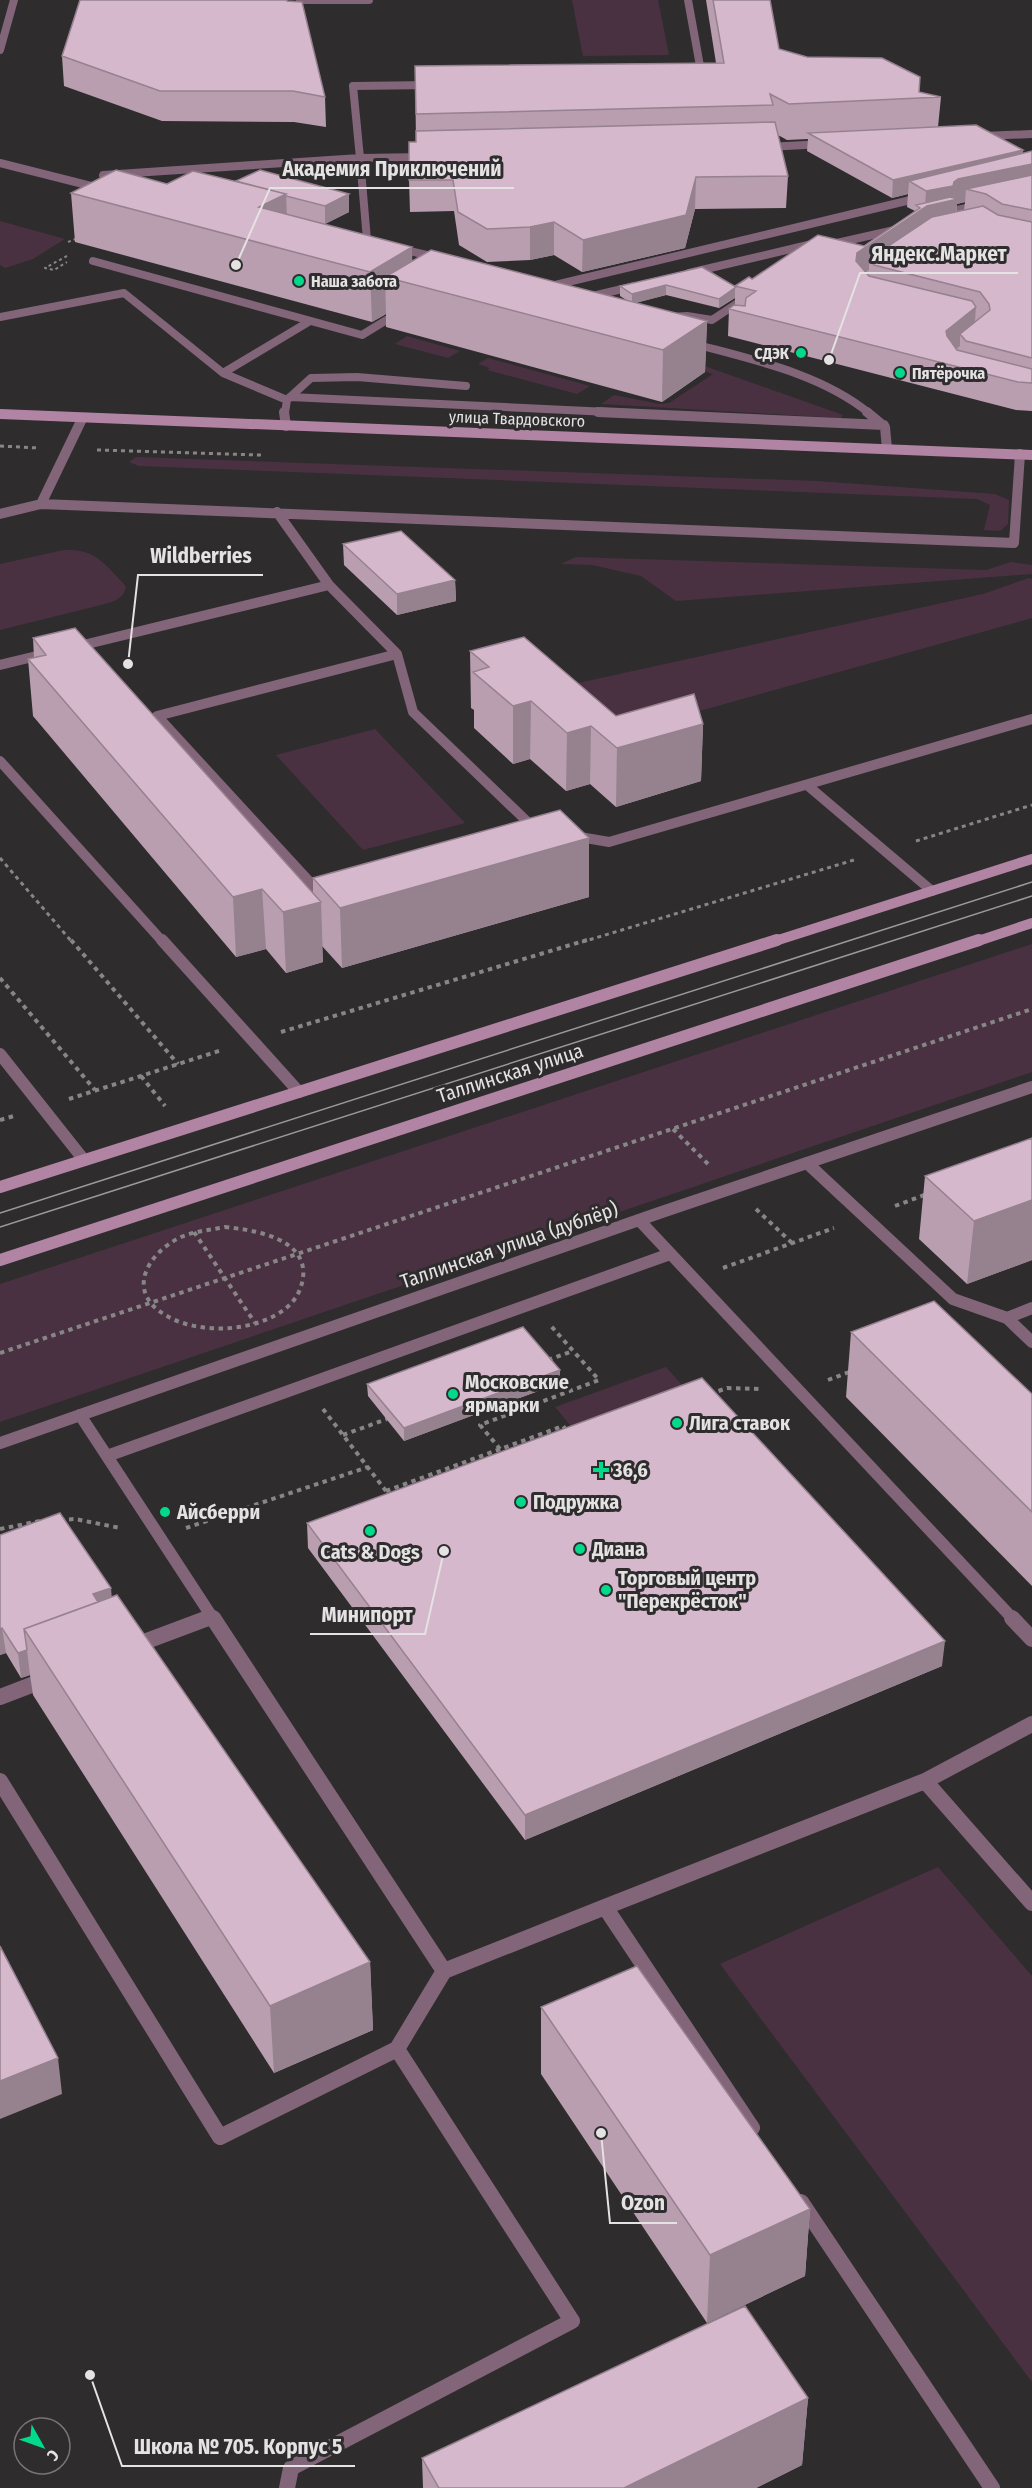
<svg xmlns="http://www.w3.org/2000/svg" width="1032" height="2488" font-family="'Fira Sans Condensed',sans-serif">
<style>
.green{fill:#493141}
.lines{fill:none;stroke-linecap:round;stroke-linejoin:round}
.path-far2{stroke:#878586;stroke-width:2;stroke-dasharray:3 3;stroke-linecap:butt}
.path-far1{stroke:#878586;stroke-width:3;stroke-dasharray:4 4;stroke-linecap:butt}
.path{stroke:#878586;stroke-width:4;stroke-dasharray:4.5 4.5;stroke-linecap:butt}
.service-far3{stroke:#826578;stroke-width:8}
.service-far2{stroke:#826578;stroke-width:10}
.service-far1{stroke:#826578;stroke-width:12}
.service{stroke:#826578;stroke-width:16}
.minor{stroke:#826578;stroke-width:12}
.secondary-far1{stroke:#b284a3;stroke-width:10}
.secondary{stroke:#b284a3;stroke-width:12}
.tram{stroke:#9b999a;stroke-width:1.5}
.wall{fill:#b89eaf;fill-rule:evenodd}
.shaded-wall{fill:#96818f}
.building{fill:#d6b8cc;stroke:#96818f;stroke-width:1.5}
.poi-dot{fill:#03d98b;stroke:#2f2c2e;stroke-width:2}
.labels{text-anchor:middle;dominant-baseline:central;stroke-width:6;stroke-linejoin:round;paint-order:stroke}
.far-poi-label{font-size:16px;font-weight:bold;fill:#e4e2e3;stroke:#2f2c2e;text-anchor:start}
.far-street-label{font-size:16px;fill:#e4e2e3;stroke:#2f2c2e}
.street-label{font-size:20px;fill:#e4e2e3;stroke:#2f2c2e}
.poi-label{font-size:20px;font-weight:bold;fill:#e4e2e3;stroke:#2f2c2e;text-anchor:start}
.leader{fill:none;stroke:#e4e2e3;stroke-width:2}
.callout-dot{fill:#e4e2e3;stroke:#2f2c2e;stroke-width:2}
.callout-label{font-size:21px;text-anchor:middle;font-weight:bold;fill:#e4e2e3;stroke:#2f2c2e;stroke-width:6;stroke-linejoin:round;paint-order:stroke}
</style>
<rect width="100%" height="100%" fill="#2f2c2e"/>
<path class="green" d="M572 0H658L669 55 583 56Z
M0 221 65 239 33 259 5 268 0 265Z
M407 336 460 351 448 358 395 344Z
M488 358 590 386 577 394 487 370 490 368 478 364Z
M696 363 843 415 841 418 601 404 614 395 660 404 669 403 713 374 692 367Z
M136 457 817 481 995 494 1009 500 1008 524 1000 531 984 530 990 505 977 499 139 466 129 462Z
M64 550C95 549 103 562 123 583L126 587C124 598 115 601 105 604L0 630V564Z
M576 557 986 570 1011 562 1032 565V574L676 601 641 576 592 565 561 564Z
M1029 578 1032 579V618L610 736 560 687 983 594Z
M375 729 465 823 363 850 276 755Z
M1032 944V1072L0 1422V1284Z
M666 1367 692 1396 580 1437 555 1407Z
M938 1867 1032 1976V2382L720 1964Z"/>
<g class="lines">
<path class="path-far2" d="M68 242 78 238
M67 256 45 268 54 270 67 262"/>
<path class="path-far1" d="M0 446 39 448
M97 450 261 455
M916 841 1032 805
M0 858 72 942
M582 942 854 860"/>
<path class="path" d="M71 940 178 1064
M0 978 95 1090
M281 1032 587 940
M141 1076 165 1106
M69 1099 222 1050
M0 1120 14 1116
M673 1129 711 1167
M895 1206 927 1194
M756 1209 792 1243
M225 1227C254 1230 308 1238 303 1278 301 1291 295 1301 285 1309 255 1332 200 1335 167 1316 125 1293 146 1254 181 1237 195 1231 210 1230 225 1227Z
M194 1232 255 1323
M723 1268 834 1228
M0 1353 1032 1009
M548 1360 573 1351
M828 1380 852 1371
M710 1394 727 1388 759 1389
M323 1409 386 1491
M343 1435 387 1419
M500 1449 480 1425 599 1380 551 1326
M386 1491 563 1426 567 1431
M60 1520 75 1519 120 1528
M186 1528 368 1467
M0 1529 40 1521"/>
<path class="service-far3" d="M300 0H369
M688 0 702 77
M0 50 14 0
M982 136 1032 134
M767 147 824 144
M0 163 103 189
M121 180 103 175 360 158 353 86 431 85
M957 210 980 205
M367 240 360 158 425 157
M828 245 899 229
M397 248 439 258
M93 261 362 335 398 313
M689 273 812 244
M546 284 551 286 923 197
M584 298 635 286
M0 317 124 293 223 373 287 400 285 413
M671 317 687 316 712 320 748 296
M691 343C750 359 820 373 869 413
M223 373 310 321
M290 397 630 413
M288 399 311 378 357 377 466 386"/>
<path class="service-far2" d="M284 412 286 426
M598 412 884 425
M867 412 885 427 887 449
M41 504 1014 543 1020 454
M277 512 329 585
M0 514 41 504 82 419
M75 647 329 585 397 654 157 716 318 891 325 889
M397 654 413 712 536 830
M0 665 49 653
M0 761 163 942
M807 785 932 891
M574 836 609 842 1032 719"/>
<path class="service-far1" d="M162 940 299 1092
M0 1054 84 1160
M807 1163 953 1299 1007 1318 1032 1342
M639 1220 1014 1620
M1007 1318 1032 1308
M80 1415 214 1620
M107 1456 670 1254
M204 1620 213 1616"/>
<path class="service" d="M213 1618 444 1971 605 1907 752 2128
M1012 1618 1032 1639
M136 1645 208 1618
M0 1697 47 1679
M1032 1724 925 1781 1032 1903
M0 1781 220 2137 397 2049 444 1971
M605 1907 925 1781
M801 2202 992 2488
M287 2488 291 2468 572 2321 397 2049"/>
<path class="minor" d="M0 1443 659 1213 1032 1087"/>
<path class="secondary-far1" d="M0 414 1032 455
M772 942 1032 859
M975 942 1032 923"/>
<path class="secondary" d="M0 1187 777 940
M0 1260 979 940"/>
<path class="tram" d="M0 1213 1032 882
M0 1227 1032 896"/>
</g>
<path class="wall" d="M706 0H770L779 49 807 57 920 77 919 92 941 97 938 127 1023 150V154L1032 151V411L1016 410 728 336 729 309 735 305V298L719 308 666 295 635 303 707 321 705 372 662 402 386 327V314L372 322 75 242 71 193 167 184 236 181 349 212 325 224 287 215 412 261 628 301 620 296V286L702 267 735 287V286L752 279 864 246 915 211 907 207 908 194 892 198 807 151 808 139 787 140 778 135 788 176 786 208 695 209 685 248 582 272 554 255 530 260 487 262 459 245 454 211 410 212 409 180 416 142 415 66 716 63ZM965 202 964 210 957 211V204Z
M288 1 325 97 326 127 294 122 162 121 64 86 62 56Z
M343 544 455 580 456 601 397 615 344 565Z
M33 638 313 894V878L589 897 342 968 322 946 323 962 286 973 266 949 236 957 33 716 28 659 34 658Z
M470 651 616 716 703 724 701 781 616 807 590 784 566 791 530 759 513 764 474 728V710L471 708Z
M1032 1138V1260L967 1284 919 1239 925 1176Z
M851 1332 1032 1394V1586L846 1397Z
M560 1383 404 1441 368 1396 367 1384Z
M307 1523 942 1666 525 1840 308 1548Z
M0 1535 112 1597 370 1962 373 2030 274 2073 33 1695 30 1675 21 1678 6 1653 0 1655Z
M541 2007 810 2209 805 2276 707 2323 541 2074Z
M808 2398 802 2465 756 2488H423L422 2458Z"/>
<path class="shaded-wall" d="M1023 150 1022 166 1032 164V188L986 194 966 189 965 202 957 204 956 225 869 259V270L856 279V261L857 253 925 207 926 191 909 181 908 194 892 198 893 180Z
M696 177 695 209 685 248 582 272 583 240Z
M286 194 288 243 259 207Z
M349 194V212L325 224V206Z
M554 222V255L530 260V227Z
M412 247 413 285 385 277 386 314 372 322 370 272Z
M666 285V295L632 304V294Z
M735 288V298L719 308V299Z
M976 307 974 334H960V346L944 358 946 331Z
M707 321 705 372 662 402 663 350Z
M455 580 456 601 397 615V594Z
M531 701 530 759 513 764V706Z
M703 724 701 781 616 807 617 748Z
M591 726 590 784 566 791 567 733Z
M589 838V897L342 968 340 908Z
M262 889 266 949 236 957 233 897Z
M321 902 323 962 286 973 283 912Z
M1032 1200V1260L967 1284 974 1221Z
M560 1370V1383L404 1441V1428Z
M111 1588 113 1612 95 1619 93 1594Z
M2 1628 6 1653 0 1655V1629Z
M945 1641 942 1666 525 1840V1815Z
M27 1650 30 1675 21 1678 18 1653Z
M370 1962 373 2030 274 2073 270 2006Z
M58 2058 62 2094 0 2119V2081Z
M810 2209 805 2276 707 2323 710 2255Z
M808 2398 802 2465 756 2488H624Z"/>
<path class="building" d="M80 0H287V1L302 2 325 97 293 91H160L62 56Z
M713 0H770L779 49 807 57 882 58 920 77 919 92 941 97 789 104 770 94 773 105 416 114 415 66 724 63Z
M775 122 788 176 696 177 686 215 583 240 554 222 530 227 487 229 458 212 453 180H409V142H416V131Z
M976 125 1023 150 893 180 808 133Z
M1032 151V164L958 179 954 182 953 186 926 191 909 181Z
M116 170 167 184 193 171 286 194 259 207 412 247 370 272 71 193Z
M260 170 349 194 325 206 286 196V194L236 181Z
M1032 175V210L1002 204 986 194 966 189Z
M950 197 958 199 927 206 857 253 856 261 869 276 972 301 976 307 946 331 947 336 957 350 1032 369V383L1018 382 729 309 734 305 745 306 746 298 756 291 735 286 749 277 752 279 818 235 864 246 920 208 916 205Z
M983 206 998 215 1032 222V358L966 341 960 334 990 310 989 304 980 292 874 265 869 259 932 217Z
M431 250 707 321 663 350 385 277Z
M702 267 736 287 719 299 666 285 632 294 620 286Z
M401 531 455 580 397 594 343 544Z
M75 628 321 902 283 912 262 889 233 897 28 659 46 655 33 638Z
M524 637 616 716 694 694 703 724 617 748 591 726 567 733 531 701 513 706 473 672 489 667 470 651Z
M560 810 589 838 340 908 313 878Z
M1032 1138V1200L974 1221 925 1176Z
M934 1301 1032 1394V1512L851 1332Z
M523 1327 560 1370 404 1428 367 1384Z
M702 1378 945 1641 525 1815 307 1523Z
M60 1513 111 1588 93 1594 98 1602 24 1629 27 1650 18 1653 2 1628 0 1629V1535Z
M117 1595 370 1962 270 2006 24 1629Z
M0 1946 58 2058 0 2081Z
M637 1966 810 2209 710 2255 541 2007Z
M745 2306 808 2398 624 2488H439L422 2458Z"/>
<g class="poi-dot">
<circle cx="299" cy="281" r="6"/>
<circle cx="801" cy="353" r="6"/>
<circle cx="900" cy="373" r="6"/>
<circle cx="453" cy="1394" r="6"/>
<circle cx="677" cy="1423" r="6"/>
<path d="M598 1461h6v6h6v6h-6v6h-6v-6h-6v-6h6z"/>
<circle cx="521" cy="1502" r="6"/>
<circle cx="165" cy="1512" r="6"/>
<circle cx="370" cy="1531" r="6"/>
<circle cx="580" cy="1549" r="6"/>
<circle cx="606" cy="1590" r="6"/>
</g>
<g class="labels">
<g class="far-poi-label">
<text x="311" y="281">Наша забота</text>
<text x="789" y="353" text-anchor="end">СДЭК</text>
<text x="912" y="373">Пятёрочка</text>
</g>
<g class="far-street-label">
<text transform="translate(517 419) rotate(2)">улица Твардовского</text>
</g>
<g class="street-label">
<text transform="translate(510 1073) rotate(-18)">Таллинская улица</text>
<text transform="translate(509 1245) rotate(-19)">Таллинская улица (дублёр)</text>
</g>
<g class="poi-label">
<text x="465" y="1382">Московские<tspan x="465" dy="23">ярмарки</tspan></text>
<text x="689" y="1423">Лига ставок</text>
<text x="613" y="1470">36,6</text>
<text x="533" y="1502">Подружка</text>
<text x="177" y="1512">Айсберри</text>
<text x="592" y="1549">Диана</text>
<text x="370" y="1552" text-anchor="middle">Cats &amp; Dogs</text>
<text x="618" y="1578">Торговый центр<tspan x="618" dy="23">"Перекрёсток"</tspan></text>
</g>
</g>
<path class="leader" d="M236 265L270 188H514M829 360L860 273H1018M128 664L138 575H263M444 1551L425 1634H310M601 2133L610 2223H677M90 2375L122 2466H355"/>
<g class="callout-dot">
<circle cx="236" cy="265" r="6"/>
<circle cx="829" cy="360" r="6"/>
<circle cx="128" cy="664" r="6"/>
<circle cx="444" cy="1551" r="6"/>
<circle cx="601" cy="2133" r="6"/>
<circle cx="90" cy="2375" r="6"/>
</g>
<g class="callout-label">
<text x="392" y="176">Академия Приключений</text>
<text x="939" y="261">Яндекс.Маркет</text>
<text x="201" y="563">Wildberries</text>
<text x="367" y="1622">Минипорт</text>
<text x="643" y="2210">Ozon</text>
<text x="238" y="2454">Школа № 705. Корпус 5</text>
</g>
<g transform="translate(42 2446) rotate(130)"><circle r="28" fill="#2f2c2e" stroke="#777576" stroke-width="1.5"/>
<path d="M0-4.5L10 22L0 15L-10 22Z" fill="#03d98b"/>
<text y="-9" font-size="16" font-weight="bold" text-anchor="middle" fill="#e4e2e3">С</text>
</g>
</svg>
